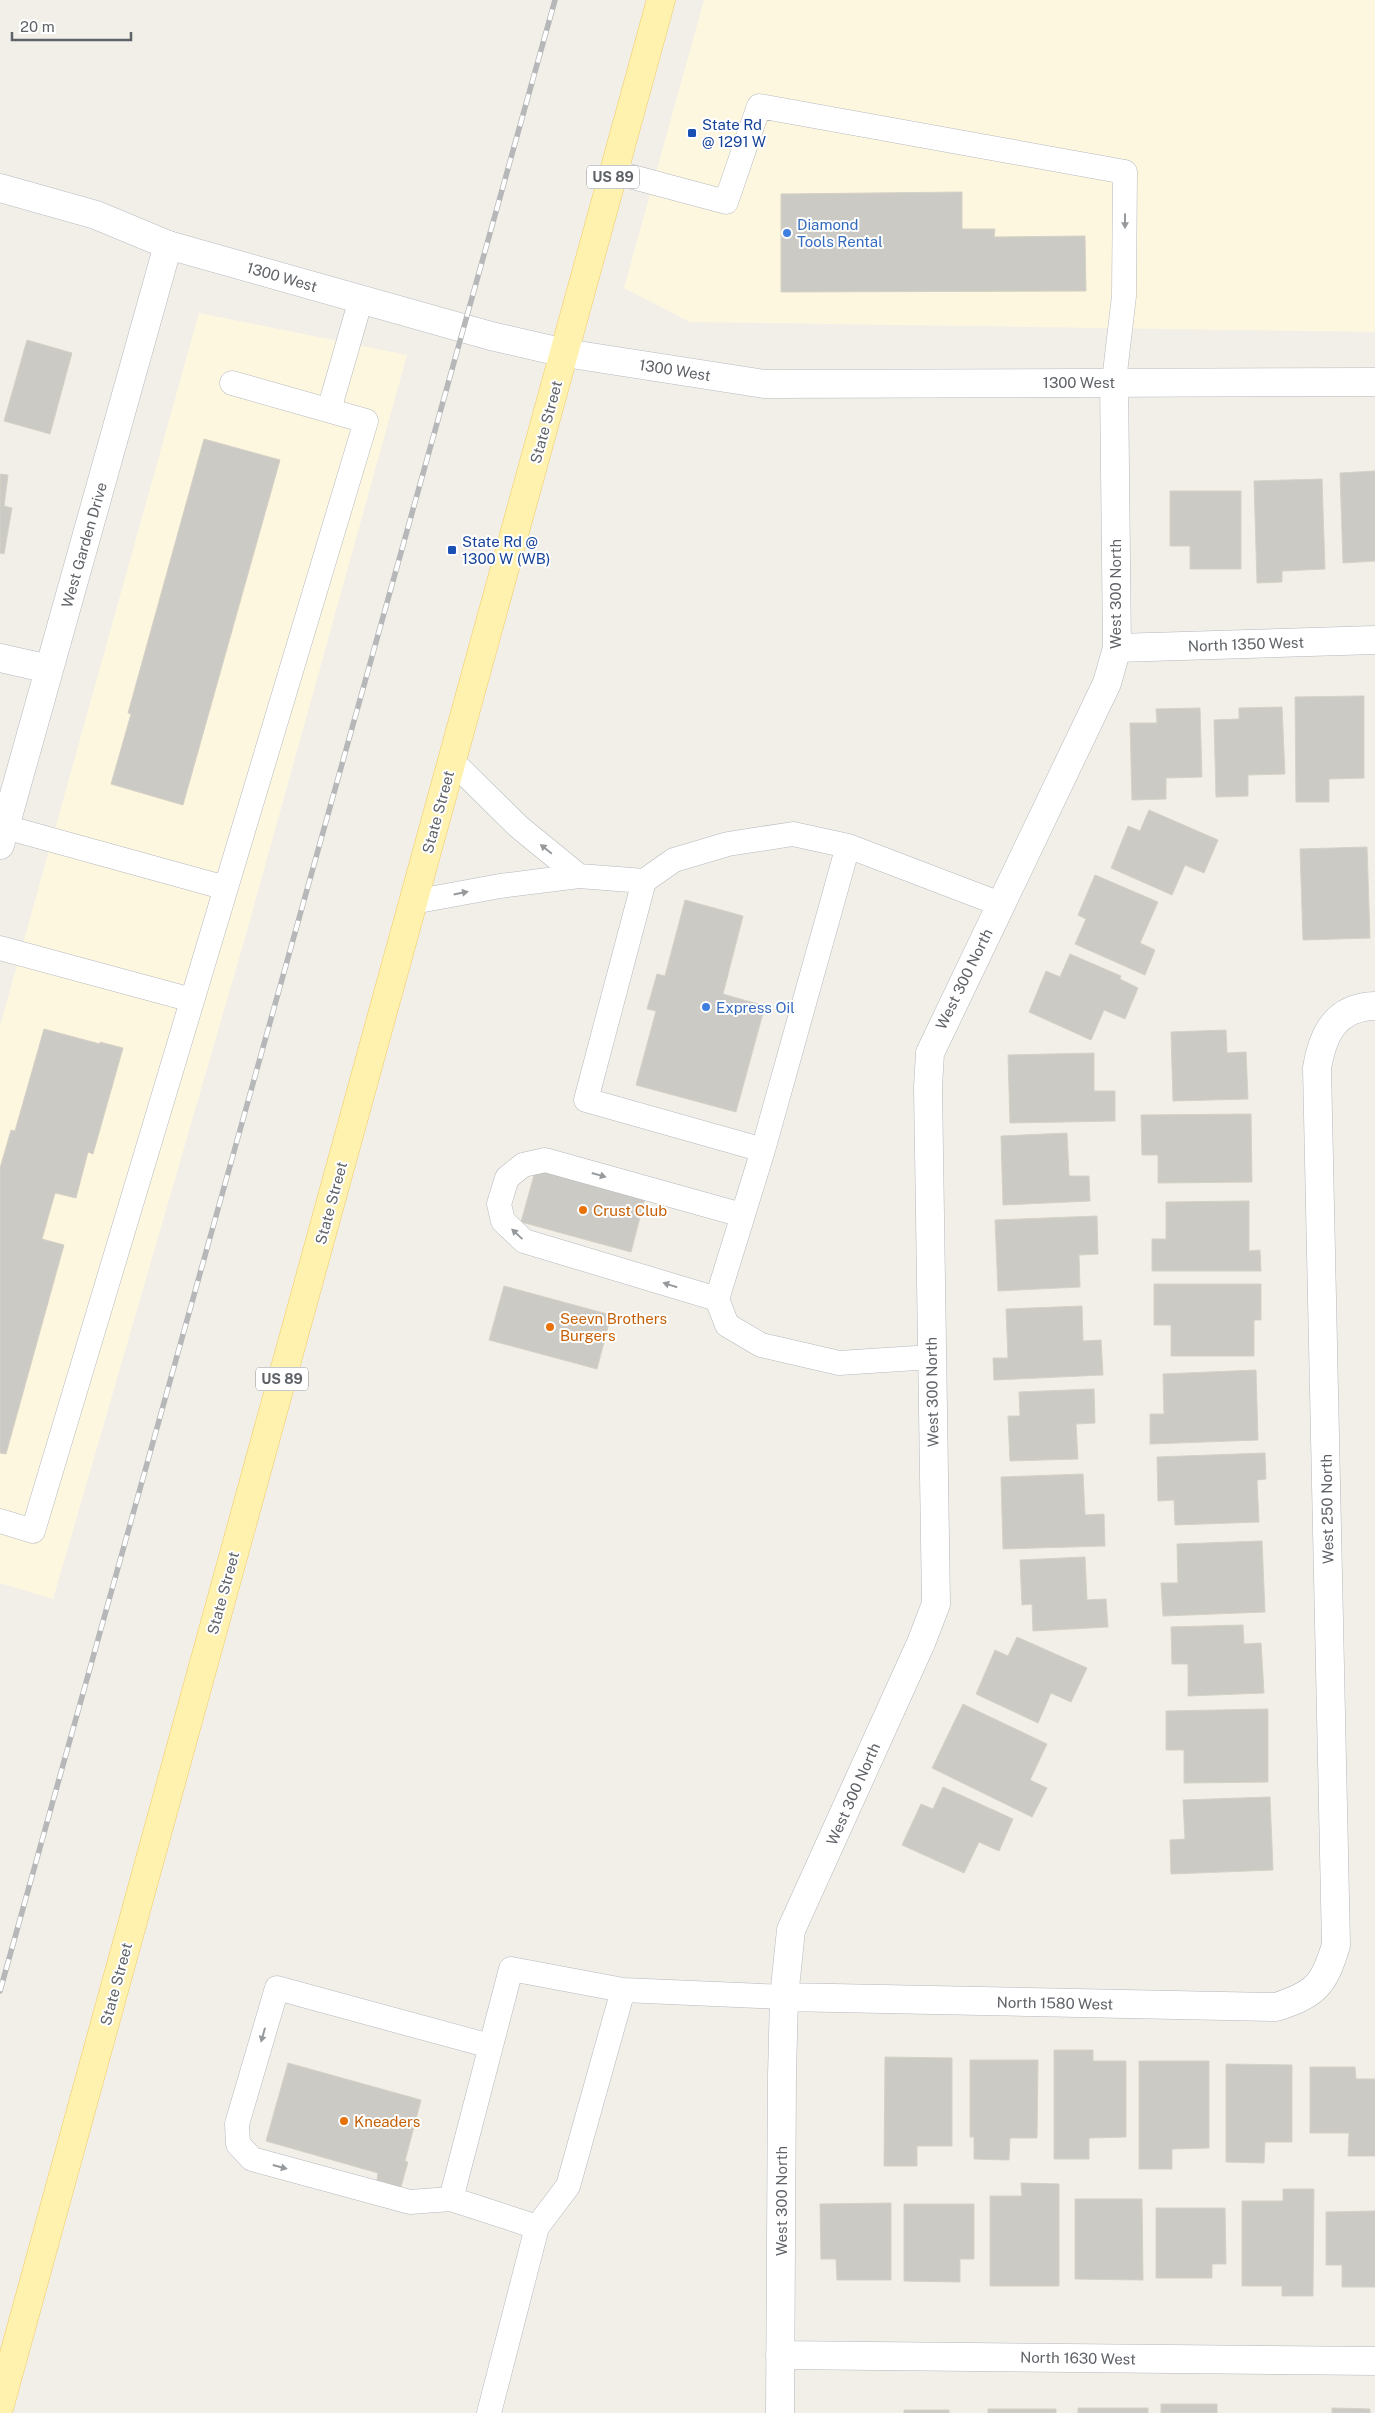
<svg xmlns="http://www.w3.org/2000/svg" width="1375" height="2413" font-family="'Public Sans',sans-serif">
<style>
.commercial{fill:#fef7e0}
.building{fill:#cccac5;stroke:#d6d1c6}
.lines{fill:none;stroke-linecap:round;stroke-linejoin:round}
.lane-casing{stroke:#b5b8bc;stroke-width:25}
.street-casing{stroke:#b5b8bc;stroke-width:29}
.secondary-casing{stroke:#b6babf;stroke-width:29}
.primary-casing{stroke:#f2c960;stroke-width:29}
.lane{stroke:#fff;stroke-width:24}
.street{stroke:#fff;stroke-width:28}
.secondary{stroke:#fff;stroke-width:28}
.primary{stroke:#fff2af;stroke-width:28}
.rail-casing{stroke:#b6b7b8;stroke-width:5.5}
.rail{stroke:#fff;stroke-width:4;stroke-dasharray:11;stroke-linecap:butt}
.oneway{fill:#979a9d}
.transit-dot{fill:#1a4fb4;stroke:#fff;stroke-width:2}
.shop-dot{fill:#3f7fe0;stroke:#fff;stroke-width:2}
.food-dot{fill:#e8710a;stroke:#fff;stroke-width:2}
.labels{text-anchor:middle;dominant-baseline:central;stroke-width:4;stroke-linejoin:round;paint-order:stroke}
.shield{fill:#fff;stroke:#8f9295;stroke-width:1}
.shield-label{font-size:14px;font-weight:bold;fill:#5f6368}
.transit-label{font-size:15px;fill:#164399;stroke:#fff;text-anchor:start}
.shop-label{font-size:15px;fill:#366cbe;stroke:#fff;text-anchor:start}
.street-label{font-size:15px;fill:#5f6368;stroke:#fff}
.food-label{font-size:15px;fill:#c56008;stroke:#fff;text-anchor:start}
</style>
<rect width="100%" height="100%" fill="#f1efe8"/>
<path class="commercial" d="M704 0H1375V332L690 322 624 288Z
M199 313 407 355 245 938 53 1599 0 1583V1026Z"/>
<path class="building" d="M962 192V229H995L994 237 1085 236 1086 291 781 292V194Z
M27 340 72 353 50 434 4 421Z
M204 439 280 460 183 805 111 784 131 714 128 713Z
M1375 471V561L1343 563 1340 473Z
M0 474 8 475 4 506 12 508 4 554 0 553Z
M1322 479 1325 569 1282 571V582L1257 583 1254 481Z
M1170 491H1241V569H1190V546H1170Z
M1364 696V778L1329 779V802H1296L1295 697Z
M1282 707 1285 774 1248 775V796L1216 797 1214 720 1239 719V708Z
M1200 708 1202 777 1166 778V799L1132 800 1130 723H1157L1156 709Z
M1149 810 1218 840 1204 873 1185 865 1172 895 1111 868 1128 826 1140 831Z
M1367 847 1370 938 1303 940 1300 849Z
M1095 875 1158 902 1140 943 1155 950 1145 975 1075 944 1086 919 1078 915Z
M685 900 743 916 723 994 765 1006 736 1112 636 1085 656 1011 647 1009 657 974 665 976Z
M1070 954 1121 976 1120 979 1138 988 1125 1019 1104 1010 1091 1040 1029 1012 1046 971 1060 977Z
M44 1029 100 1044V1042L123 1048 93 1154 88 1152 76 1198 55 1193 42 1239 64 1245 6 1454 0 1453V1168L11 1130 15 1131Z
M1226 1030 1227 1053 1246 1052 1248 1099 1173 1101 1171 1032Z
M1094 1053V1091H1115V1121L1010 1123 1008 1055Z
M1251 1114 1252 1182 1158 1183V1155H1142L1141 1115Z
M1067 1133 1069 1176H1089L1090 1201 1003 1205 1001 1136Z
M536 1168 645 1198 631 1252 521 1222Z
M1249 1201V1251L1260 1250 1261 1271H1152V1239H1166V1202Z
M1097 1216 1098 1254 1079 1255 1080 1287 998 1291 995 1220Z
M1154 1284H1261V1320H1254V1356H1171V1325H1154Z
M504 1286 611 1315 597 1369 489 1340Z
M1082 1306 1083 1341 1101 1340 1103 1375 994 1380 993 1358H1008L1006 1309Z
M1256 1370 1258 1440 1150 1444V1414H1164L1163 1374Z
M1094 1389 1095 1423 1076 1424 1078 1459 1010 1461 1008 1416H1020L1019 1392Z
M1265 1453 1266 1479 1257 1480 1259 1522 1175 1525 1174 1500 1158 1501 1157 1457Z
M1083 1474 1085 1515 1104 1514 1105 1546 1003 1549 1001 1477Z
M1262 1541 1265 1612 1163 1616 1161 1583H1178L1177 1544Z
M1085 1557 1087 1600 1106 1599 1108 1627 1033 1631 1032 1604 1022 1605 1020 1560Z
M1243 1625 1244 1644 1261 1643 1264 1693 1188 1696V1664H1172L1171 1627Z
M1017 1637 1087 1668 1071 1702 1051 1693 1038 1723 976 1694 995 1650 1008 1656Z
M963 1704 1047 1744 1030 1780 1047 1788 1032 1817 932 1768Z
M1268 1709V1782L1184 1783V1750H1166V1711Z
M943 1787 1013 1819 999 1851 979 1842 964 1873 902 1845 921 1804 933 1809Z
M1270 1797 1273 1870 1171 1874 1170 1840 1185 1839 1183 1800Z
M1054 2050H1093V2061H1126V2137L1089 2138V2159H1054Z
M885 2057 952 2058V2146H917V2166H884Z
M970 2060H1038L1037 2138H1010L1009 2160 974 2159V2137H970Z
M1139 2061H1209V2148L1172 2149V2169H1139Z
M288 2063 421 2100 405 2161 408 2162 401 2187 377 2180 378 2173 266 2141Z
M1226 2064 1292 2065V2142H1265L1264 2163 1226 2162Z
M1310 2067H1355L1356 2079H1375V2156H1348L1349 2133H1310Z
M1021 2183 1059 2184V2286H990V2196H1022Z
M1283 2189H1314L1313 2296H1282V2286H1242V2201H1283Z
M1075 2199H1142L1143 2280 1075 2279Z
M891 2203V2280H837L836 2259H821L820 2204Z
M904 2204H974V2259H960V2282L904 2281Z
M1156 2208H1225L1226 2264H1212V2278H1156Z
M1375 2211V2287H1342V2265H1326V2212Z
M1161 2404H1217V2413H1161Z
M1078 2408H1148V2413H1078Z
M1332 2408 1370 2409V2413H1332Z
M988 2409H1056V2413H988Z
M904 2410H949V2413H904Z"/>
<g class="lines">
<defs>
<path id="lane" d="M614 172 726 202 759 106 1125 172 1124 296 1114 381
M329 410 361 299
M5 827 226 888
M848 846 1000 904
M579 876 644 881 674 860 728 844 793 834 848 846 763 1150 717 1299 727 1325 761 1345 839 1363 932 1357
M644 881 586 1100 763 1150
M413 902 500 886 579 876 519 827 452 761
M0 948 192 1000
M717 1299 524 1241 503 1221 499 1204 507 1178 523 1165 545 1160 742 1215
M0 1521 33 1531 366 421 232 383
M451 2199 410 2202 252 2159 238 2144 237 2124 277 1988 490 2046
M537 2227 568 2186 623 1990
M489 2413 537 2227 451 2199 511 1969 623 1990 784 1997"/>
<path id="street" d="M1117 648 1375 640
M0 658 49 669
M0 845 168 245
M784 1997 1276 2007C1316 1994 1324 1985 1336 1945L1317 1068C1323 1033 1336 1007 1375 1006
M780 2355 1375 2361
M780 2413 782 2076 784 1997 791 1930 921 1643 936 1604 928 1087 930 1053 1107 683 1117 648 1114 381"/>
<path id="secondary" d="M0 188 96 215 168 245 491 336 565 353 764 384 1375 382"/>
<path id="primary" d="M0 2405 661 0"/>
</defs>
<use href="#lane" class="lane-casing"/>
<use href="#street" class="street-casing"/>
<use href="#secondary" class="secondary-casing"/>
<use href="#primary" class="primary-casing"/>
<use href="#lane" class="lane"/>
<use href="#street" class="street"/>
<use href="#secondary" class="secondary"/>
<use href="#primary" class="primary"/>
<defs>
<path id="rail" d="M0 1991 555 0"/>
</defs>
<use href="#rail" class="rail-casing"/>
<use href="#rail" class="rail"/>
</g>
<defs><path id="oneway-solid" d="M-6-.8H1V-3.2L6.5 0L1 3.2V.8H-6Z" transform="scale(1.25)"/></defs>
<g class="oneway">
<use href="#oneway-solid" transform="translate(1125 221) rotate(90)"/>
<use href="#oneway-solid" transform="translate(546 849) rotate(-141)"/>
<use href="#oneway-solid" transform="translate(461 893) rotate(-11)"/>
<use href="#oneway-solid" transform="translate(599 1175) rotate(16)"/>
<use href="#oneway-solid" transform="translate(517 1234) rotate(-137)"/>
<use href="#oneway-solid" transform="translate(670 1285) rotate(-163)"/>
<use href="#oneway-solid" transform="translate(263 2035) rotate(106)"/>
<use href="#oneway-solid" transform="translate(280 2167) rotate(15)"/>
</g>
<g class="transit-dot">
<rect x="687" y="128" width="10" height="10" rx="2.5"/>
<rect x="447" y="545" width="10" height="10" rx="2.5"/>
</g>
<g class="shop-dot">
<circle cx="787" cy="233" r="5"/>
<circle cx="706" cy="1007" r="5"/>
</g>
<g class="food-dot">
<circle cx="583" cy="1210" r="5"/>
<circle cx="550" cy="1327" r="5"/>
<circle cx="344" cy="2121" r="5"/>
</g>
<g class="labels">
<g class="shield">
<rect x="587" y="165.5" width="52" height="23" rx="4"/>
<rect x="256" y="1367.5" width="52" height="23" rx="4"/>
</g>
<g class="shield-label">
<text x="613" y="177">US 89</text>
<text x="282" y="1379">US 89</text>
</g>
<g class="transit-label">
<text x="702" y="124">State Rd<tspan x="702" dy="17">@ 1291 W</tspan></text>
<text x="462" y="541">State Rd @<tspan x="462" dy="17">1300 W (WB)</tspan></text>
</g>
<g class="shop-label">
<text x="797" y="224">Diamond<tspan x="797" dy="17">Tools Rental</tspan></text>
<text x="716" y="1007">Express Oil</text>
</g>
<g class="street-label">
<text transform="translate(282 277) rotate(16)">1300 West</text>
<text transform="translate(675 370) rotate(9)">1300 West</text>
<text x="1079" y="382">1300 West</text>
<text transform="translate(546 422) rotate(-75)">State Street</text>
<text transform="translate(84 545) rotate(-74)">West Garden Drive</text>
<text transform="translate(1115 594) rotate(-90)">West 300 North</text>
<text transform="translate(1246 644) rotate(-2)">North 1350 West</text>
<text transform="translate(438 812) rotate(-75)">State Street</text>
<text transform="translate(964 979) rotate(-64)">West 300 North</text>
<text transform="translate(331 1203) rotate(-75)">State Street</text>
<text transform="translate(932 1392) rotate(-91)">West 300 North</text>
<text transform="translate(1327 1509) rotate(-91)">West 250 North</text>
<text transform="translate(223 1593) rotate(-75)">State Street</text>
<text transform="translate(853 1794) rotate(-66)">West 300 North</text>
<text transform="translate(116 1984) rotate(-75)">State Street</text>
<text transform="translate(1055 2003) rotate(1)">North 1580 West</text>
<text transform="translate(781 2201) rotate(-90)">West 300 North</text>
<text transform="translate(1078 2358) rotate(1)">North 1630 West</text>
</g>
<g class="food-label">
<text x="593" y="1210">Crust Club</text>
<text x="560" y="1318">Seevn Brothers<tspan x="560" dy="17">Burgers</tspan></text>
<text x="354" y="2121">Kneaders</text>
</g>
</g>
<path d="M12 32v8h119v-8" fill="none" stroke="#5f6368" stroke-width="2.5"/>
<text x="20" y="32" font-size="15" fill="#5f6368" stroke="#ffffff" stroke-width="4" paint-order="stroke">20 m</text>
</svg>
